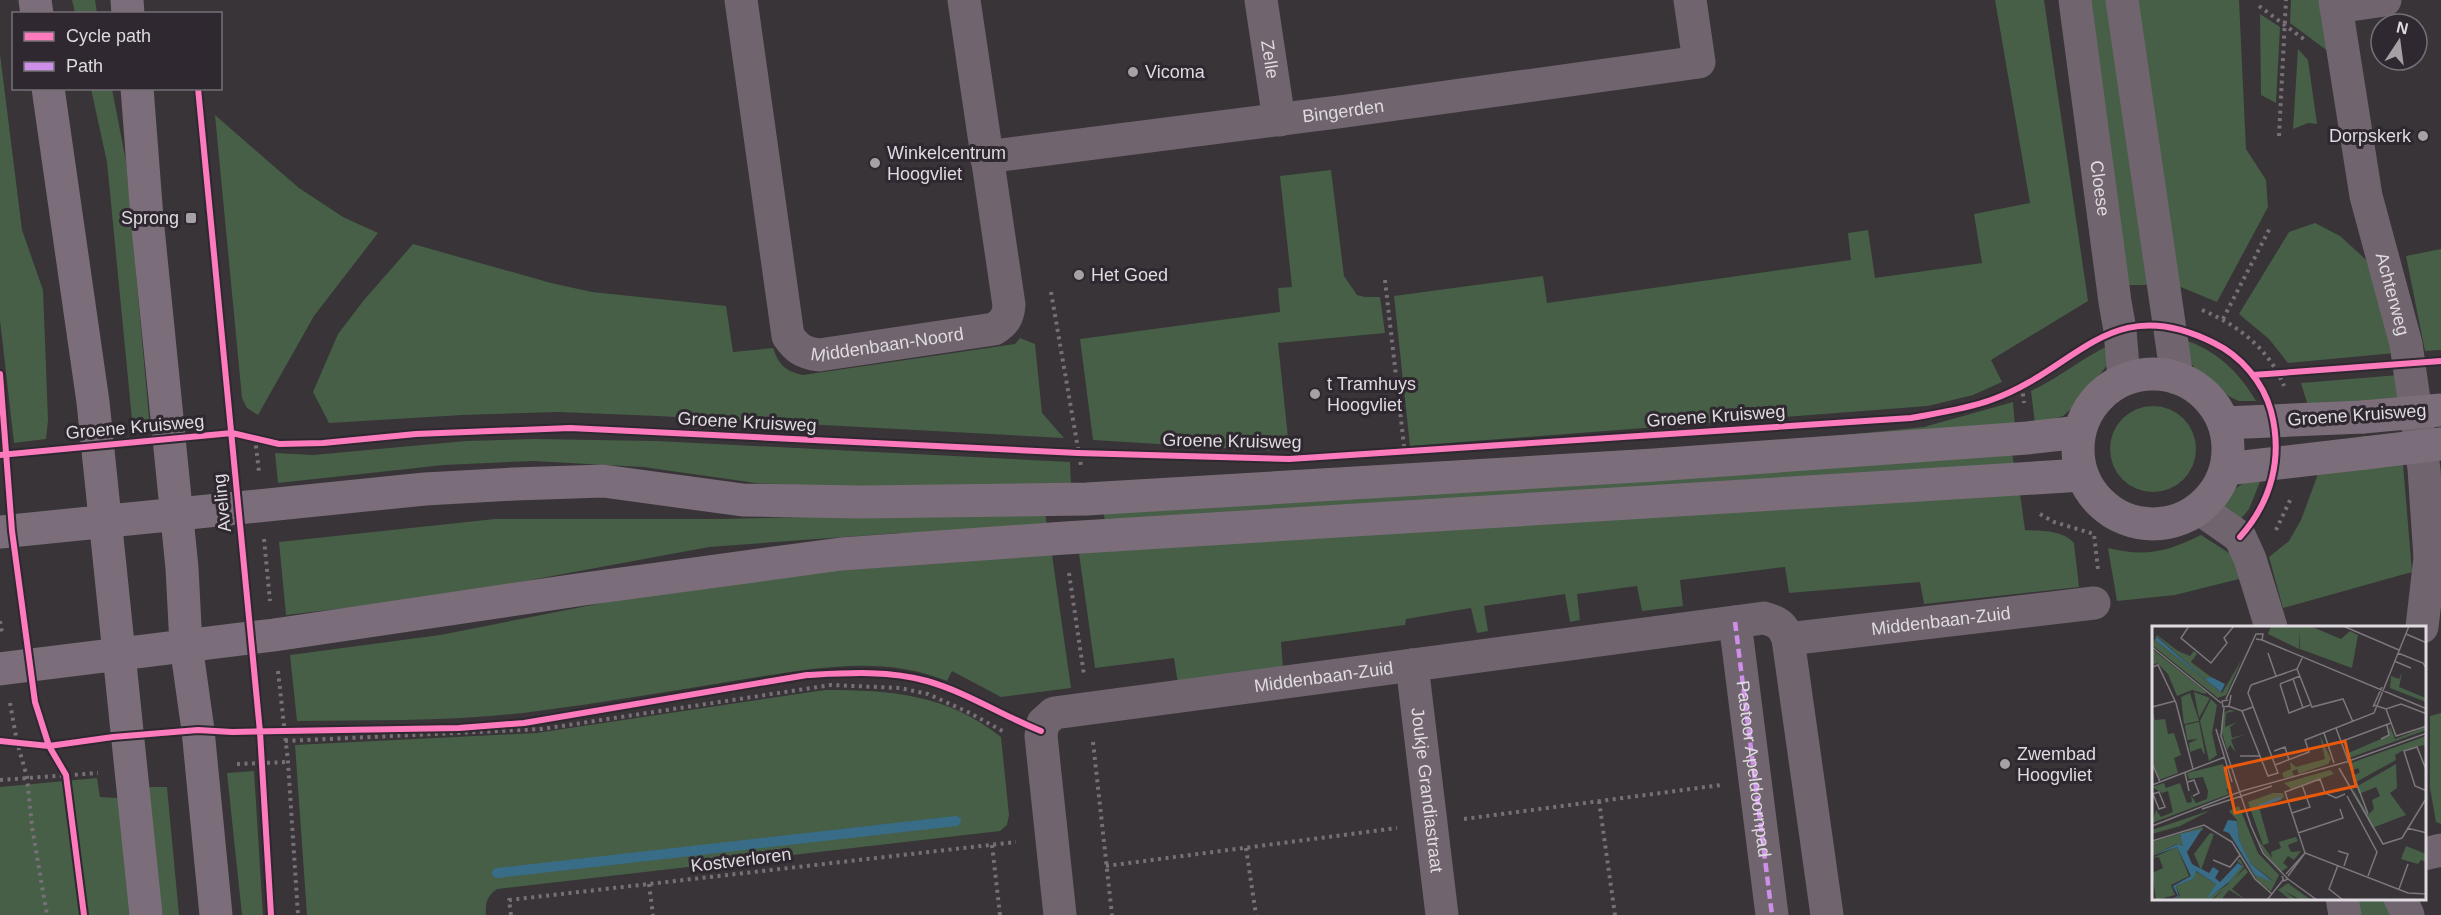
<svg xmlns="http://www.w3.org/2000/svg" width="2441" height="915" font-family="Helvetica,sans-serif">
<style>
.green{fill:#465f46}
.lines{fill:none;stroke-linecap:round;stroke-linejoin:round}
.stream{stroke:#396c86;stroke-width:10}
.path{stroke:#777076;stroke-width:4;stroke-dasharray:3 4.5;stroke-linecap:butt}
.minor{stroke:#70646e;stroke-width:33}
.major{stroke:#7b6d79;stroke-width:33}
.major-bridge{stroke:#7b6d79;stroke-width:33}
.quiet{stroke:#ce8fe9;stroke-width:4.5;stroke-dasharray:9 4.5;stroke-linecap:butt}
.cycleway-casing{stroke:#2f2830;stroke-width:10}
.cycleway{stroke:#fd7abc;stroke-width:6}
.poi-dot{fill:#a5a1a5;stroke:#2f2830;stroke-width:2}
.labels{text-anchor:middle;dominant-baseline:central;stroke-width:6;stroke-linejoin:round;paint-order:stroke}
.street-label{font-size:18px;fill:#dfdbe0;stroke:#2f2830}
.poi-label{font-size:18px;fill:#dfdbe0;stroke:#2f2830;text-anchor:start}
.inset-river{fill:none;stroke:#396c86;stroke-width:3}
.inset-road{fill:none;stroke:#7b777b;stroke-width:1.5}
.view{fill:#e8590c;fill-opacity:0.15;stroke:#e8590c;stroke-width:3}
.inset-edge{fill:none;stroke:#dfdbe0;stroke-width:3}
</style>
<rect width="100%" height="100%" fill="#383438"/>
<path class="green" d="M72 0H95L97 13H75Z
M1995 0H2044L2088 301 1991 360 2002 382 1973 395 1928 406 1410 446 1394 296 1543 276 1547 303 1851 260 1848 233 1868 230 1875 278 1982 263 1974 214 2030 203Z
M2085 0H2112L2151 285H2125Z
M2136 0H2239L2246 149 2266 180 2268 207 2217 302 2176 285Z
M2291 0H2323L2329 52 2290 23Z
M2260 14 2280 27 2276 103 2261 95Z
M2298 49 2308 60 2317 124 2308 123 2293 129Z
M0 54 22 230 43 290 48 420 46 439 14 443 0 320Z
M91 89H112L126 161 150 429 133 430 107 162Z
M215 115 299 188 343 217 378 233 314 316 258 415 247 408 242 398Z
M1331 170 1344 276 1357 295 1365 297H1380L1385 333 1278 343 1289 447 1273 451 1093 440 1080 339 1280 312 1278 288 1292 287 1280 176Z
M2315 223 2340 236 2374 267 2395 353 2288 363 2269 339 2239 314 2289 232Z
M413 244 551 283 592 292 726 306 733 352 773 348C779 365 785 371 803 375L1015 344 1020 338 1035 344 1042 413 1064 438 658 416 558 412 462 415 329 423 313 392 338 334 364 300Z
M2441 249V350L2425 351 2406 256Z
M2185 340C2217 351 2239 372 2256 401H2239L2230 397 2197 372 2188 358Z
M2110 345 2108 364 2077 404 2063 416 2035 424 2031 391C2059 378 2082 358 2110 345Z
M2399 375 2401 398 2308 406 2301 383Z
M2013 402 2015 427 1708 449 1924 427Z
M2110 449a43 43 0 1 1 86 0a43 43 0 1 1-86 0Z
M534 439 657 441 1070 462 1071 486 864 489 756 483 643 467 533 461 444 465 278 483 275 453 313 455 466 441Z
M2011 447 2014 465 1105 522 1102 502Z
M2403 464 2412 572 2283 608 2269 557 2289 541 2301 520 2318 474Z
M2262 477 2249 509 2240 520 2217 509C2230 491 2241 481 2262 477Z
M2020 494 2025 530C2040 531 2063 530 2074 543L2079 587 1924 604 1920 582 1789 593 1785 567 1680 580 1683 606 1642 611 1637 586 1577 594 1580 620 1570 622 1565 594 1484 606 1488 631 1477 633 1471 608 1406 619 1405 625 1281 642 1283 668 1178 684 1174 658 1095 668 1078 546Z
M1045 511 1047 528 955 533H900L709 547 439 597 286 615 279 542 495 519H720Z
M2201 535 2232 555 2239 579 2175 595 2117 601 2108 548C2145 557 2167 552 2201 535Z
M1051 548 1071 688 1001 697 952 671 947 681C877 652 799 671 727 682 664 692 601 703 538 711 459 722 377 720 297 721L290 655 440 635 653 593 734 579Z
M825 690C891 690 947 694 1001 737L1009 815 1007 825 1000 831 497 889C487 896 485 903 486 915H307L295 745 536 733Z
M2441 713V824L2436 822 2430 788V716Z
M254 771 263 915H242L227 773Z
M97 778 100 797 119 798 133 915H0V787Z
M147 787H167L179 915H161Z
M2354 899H2387L2396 915H2358Z"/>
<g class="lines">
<path class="stream" d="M497 873 956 821"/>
<path class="path" d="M2259 6 2305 40
M2279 136 2286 0
M1385 280 1404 446
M1051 292 1081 466
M2202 310C2238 325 2269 349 2284 386
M2223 319 2271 226
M2022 386 2024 403
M255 438 259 472
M2040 514 2054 522 2094 534 2098 570
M2276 530 2292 496
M264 539 270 601
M1069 573 1084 675
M0 621 2 633
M278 671 288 762 298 915
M10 703 17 742 27 777 32 827 47 915
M285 741 542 729 831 685 900 688 928 694 970 713 1006 733
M1093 742 1112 915
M237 764 288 762
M0 780 98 773
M1599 801 1615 915
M1464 819 1721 785
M992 845 1000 915
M1246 848 1256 915
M1106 866 1397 828
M649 884 653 915
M511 915 509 900 1016 842"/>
<g class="minor">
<path id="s1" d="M741 0 788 336C797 349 804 353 819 355L994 329C1005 322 1008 317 1009 305L964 0"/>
<path id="s2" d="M1261 0 1279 120"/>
<path id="s3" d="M2075 0 2115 302 2120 330 2124 379"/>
<path d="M2122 0 2177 378"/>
<path id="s4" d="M2335 0 2366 196 2406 344 2424 469 2430 558 2422 627"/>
<path d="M2336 7 2385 0"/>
<path id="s5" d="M986 157 1346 111 1699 62 1690 0"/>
<path d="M2200 509 2240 537 2250 559 2271 627"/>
<path id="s6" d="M1735 622 1772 915"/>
<path id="s7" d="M1788 639 2094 603"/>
<path id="s8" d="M1412 665 1442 915"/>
<path d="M2424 854 2441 850"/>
<path d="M2342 898 2345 915"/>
<path d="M2400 898 2408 915"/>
<path id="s9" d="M1060 915 1041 736 1043 723 1054 713 1764 618C1778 622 1783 625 1788 639L1827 915"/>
</g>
<path class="major" d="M35 0 37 14
M127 0 128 14
M48 88 93 402 146 915
M137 88 147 218 182 568 186 645 198 730 216 915
M2078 449a75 75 0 1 1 150 0a75 75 0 1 1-150 0Z
M2224 423 2363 417
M2226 469 2365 453
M0 532 425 489 515 484 603 481 743 500 860 502 1087 499 1654 465 2027 438 2080 432
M0 669 274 635 584 589 841 554 1065 538 2082 475"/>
<path class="major-bridge" d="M2363 417 2441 410
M2365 453 2441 444"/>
<path class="quiet" d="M1735 622 1772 915"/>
<defs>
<path id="cycleway" d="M198 88 260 732 271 915
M0 374 12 531 35 702 49 746 66 775 84 915
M2253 375 2441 361
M0 455 232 433 279 444 323 443 416 434 570 428 1078 453 1289 459 1911 418C1938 413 1966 409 1991 400 2077 370 2110 290 2214 343 2241 356 2263 382 2271 411 2283 457 2272 501 2240 537
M0 741 49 746 113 737 198 730 232 732 459 728 524 723 807 675C846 673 888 670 927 681 966 692 1003 716 1041 731"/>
</defs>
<use href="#cycleway" class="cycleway-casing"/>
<use href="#cycleway" class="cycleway"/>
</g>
<g class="poi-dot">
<circle cx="1133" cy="72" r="6"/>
<circle cx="2423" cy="136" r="6"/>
<circle cx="875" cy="163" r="6"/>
<rect x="185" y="212" width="12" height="12" rx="3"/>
<circle cx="1079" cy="275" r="6"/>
<circle cx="1315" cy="394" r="6"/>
<circle cx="2005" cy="764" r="6"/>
</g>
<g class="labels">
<g class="street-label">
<text stroke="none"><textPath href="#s2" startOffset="60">Zelle</textPath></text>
<text stroke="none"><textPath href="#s5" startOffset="360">Bingerden</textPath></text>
<text stroke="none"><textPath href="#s3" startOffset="190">Cloese</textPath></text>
<text stroke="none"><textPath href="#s4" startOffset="300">Achterweg</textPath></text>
<text stroke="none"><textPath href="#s1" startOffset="446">Middenbaan-Noord</textPath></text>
<text transform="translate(2357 415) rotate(-4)">Groene Kruisweg</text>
<text transform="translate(1716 416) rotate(-4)">Groene Kruisweg</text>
<text transform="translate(747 422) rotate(3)">Groene Kruisweg</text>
<text transform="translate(135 427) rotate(-5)">Groene Kruisweg</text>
<text transform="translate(1232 441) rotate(1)">Groene Kruisweg</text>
<text transform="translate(222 503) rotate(-96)">Aveling</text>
<text stroke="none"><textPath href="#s7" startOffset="154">Middenbaan-Zuid</textPath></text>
<text stroke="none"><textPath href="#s9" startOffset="480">Middenbaan-Zuid</textPath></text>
<text stroke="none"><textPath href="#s6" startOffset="148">Pastoor Apeldoornpad</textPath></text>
<text stroke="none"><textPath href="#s8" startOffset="126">Joukje Grandiastraat</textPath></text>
<text transform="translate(741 860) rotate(-7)">Kostverloren</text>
</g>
<g class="poi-label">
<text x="1145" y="72">Vicoma</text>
<text x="2411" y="136" text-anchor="end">Dorpskerk</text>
<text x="887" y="153">Winkelcentrum<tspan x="887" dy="21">Hoogvliet</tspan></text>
<text x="179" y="218" text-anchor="end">Sprong</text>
<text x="1091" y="275">Het Goed</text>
<text x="1327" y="384">t Tramhuys<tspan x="1327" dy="21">Hoogvliet</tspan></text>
<text x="2017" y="754">Zwembad<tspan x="2017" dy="21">Hoogvliet</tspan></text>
</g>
</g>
<g transform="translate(2152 626)">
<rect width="274" height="274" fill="#383438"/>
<path d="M119 0H158L189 13 198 5 206 9 200 42 148 23 147 4V23L116 8ZM5 9 26 25 38 30 42 25 45 28 39 36 59 51 53 53 6 11 3 14 70 67 90 33 74 69 66 72 0 19ZM0 23 54 66V68L40 64 25 70 16 48 5 37 1 39ZM250 47 247 61 274 72V76L238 62 239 50 247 53ZM42 66 58 72 47 92ZM38 67 47 95 32 98 29 71ZM59 73 65 79 60 107 65 129 57 135 48 95ZM0 82 3 94 13 93 16 108 22 107 29 129 22 132 26 147 7 154 0 134ZM78 84 83 85 74 87 73 101 85 96 78 101 80 112 93 108 79 114 84 127 78 119 75 124 69 103 70 91 73 86ZM47 96 53 127 52 128 49 122 38 126 37 117 46 113 35 114 33 99ZM238 100 243 113 274 101V104L197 132 194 128 236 110ZM168 110 179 133 176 138 147 148 145 143 140 145 142 150 132 152 130 147 139 143 138 136 144 141 173 133ZM274 110V123L272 119 250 125 243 129 244 134 204 156 201 150 208 146 206 142 201 144 199 137ZM71 138 80 163H74L77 168 0 197 4 184 9 191 21 186 16 165 10 167 0 161 12 157 14 162 28 157 35 177 40 176 39 169 44 177 55 173 56 165 51 151 37 153 35 147ZM244 138 245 162 238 167 254 189 220 202 197 155 216 189 222 183 220 174 228 170 224 161 207 168 204 161ZM178 144 182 148 139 163 132 157ZM121 167H131L132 172 107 181 117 217 111 219 96 176ZM87 180 106 227 127 249 119 265 106 255 77 211 103 249 121 255 99 238 87 214 85 194 77 185ZM59 184 28 200 0 208V204ZM50 201 51 204 28 209 32 220 25 218 0 230V216ZM58 207 62 208 49 244 42 228ZM144 211 146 215 136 219 139 226 149 225 142 234 136 230 131 237 136 241 129 246 111 225 106 213 120 232 119 226 129 222 127 216 116 219ZM254 220 274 228V236L269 234 266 238 249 233ZM25 221 37 250 19 259 23 269 4 274 0 247 11 242 7 231 0 232ZM88 233 92 241 78 258 59 274H21L28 270 24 260 41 253 43 245 64 258 58 270 75 259 90 239 85 235ZM93 242 96 246 80 263 94 274 77 264 69 274H61ZM136 257 141 261 159 274H149L132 265 145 274H139L126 264Z" fill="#465f46"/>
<path d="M5 11 53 53 59 51 73 58 69 66 3 14ZM76 194 85 195 87 214 99 238 121 256 103 249 77 207 71 205ZM50 203 35 226 40 238 57 247 61 241 67 245 63 252 68 256 86 237 90 240 77 256 54 274 64 258 44 245 41 253 24 260 27 271 17 274 26 270 21 260 39 250 25 221 0 230 26 218 31 220 28 208Z" fill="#396c86"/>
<path class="inset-river" d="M107 180 129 172"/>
<path class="inset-road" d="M37 0 29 12 59 37 75 17 72 12 82 0M191 0 247 24M254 8 275 17M110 14 275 83M0 21 69 77M116 27 124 50M246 27 271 37 275 44M242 35 259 42M0 41 6 39 24 77 41 143M145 43 160 81 191 73 201 96M141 53 151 82M128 58 137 87 158 79M128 58 148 50M99 59 145 43 151 30M74 73 104 8H111L110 14 104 13M76 74 70 75 71 81 77 80 79 69M222 79 234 83 249 78 275 88M76 80 90 85 101 81M0 81 23 75M221 81 230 61M72 82 69 110 99 200 111 227 136 253 132 255 130 250M234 83 244 110 275 100M90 85 116 150 126 147 96 67 99 59M184 102 216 188M64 103 80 156M172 107 182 137M229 113 237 109 235 99M188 116 239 97M122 125 133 121 137 134M88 130H108M0 137 8 156M123 139 157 126 153 114 222 87 257 0M187 142 231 218 250 212 275 171M275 146 265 121 252 125 263 160 275 165M33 147 37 165M36 156 42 154 47 167 41 170M0 159 73 131M0 165 1 168 7 183 13 181 7 166 1 168M193 168 184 172 173 167 168 153 133 166 153 227 256 267 275 268M195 170 225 226 216 250M50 183 120 160M140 187 158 181 150 159M0 200 90 165 194 136 275 107M255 202 275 207M146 207 191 192 188 183M0 215 52 199 80 216 103 253 120 268M186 225 196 228 192 240M61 234 78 241 88 229M186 239 177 263 191 274M134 248 153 227 136 250M136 253 165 274M247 263 256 238M115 274 131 254"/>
<path class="view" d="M193 115 204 160 83 187 73 142Z"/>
<rect width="274" height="274" class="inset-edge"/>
</g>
<rect x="12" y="12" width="210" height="78" fill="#2f2830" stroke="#757076" stroke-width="1.5"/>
<rect x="24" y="32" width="30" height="9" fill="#fd7abc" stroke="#757076" stroke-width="1.5"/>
<text x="66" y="42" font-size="18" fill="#dfdbe0">Cycle path</text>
<rect x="24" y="62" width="30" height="9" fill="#ce8fe9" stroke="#757076" stroke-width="1.5"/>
<text x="66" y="72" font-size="18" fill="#dfdbe0">Path</text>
<g transform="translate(2399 42) rotate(13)"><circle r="28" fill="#2f2830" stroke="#757076" stroke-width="1.5"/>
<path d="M0-4.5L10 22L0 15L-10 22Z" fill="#a5a1a5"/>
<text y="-9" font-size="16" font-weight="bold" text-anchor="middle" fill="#dfdbe0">N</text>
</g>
</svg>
